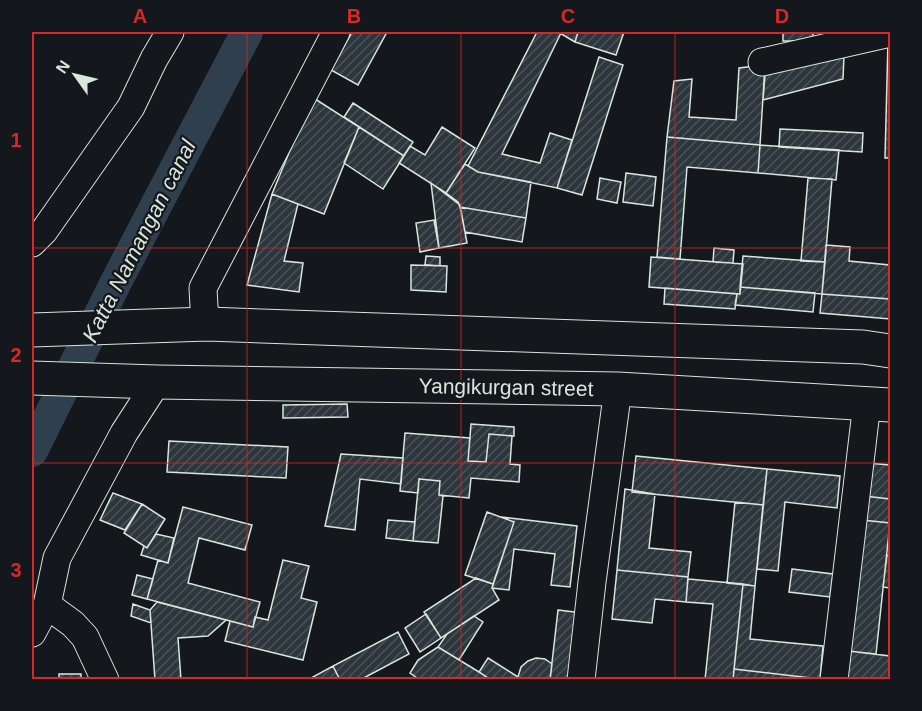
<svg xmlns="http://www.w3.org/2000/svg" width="922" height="711" font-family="Arial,sans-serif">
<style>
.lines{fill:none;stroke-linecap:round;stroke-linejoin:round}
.canal{stroke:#2f3f4d;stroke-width:32}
.building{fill:url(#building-hatch);stroke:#d8e6dc;stroke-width:1.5}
.street-casing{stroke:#d8e6dc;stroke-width:29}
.primary-casing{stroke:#d8e6dc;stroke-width:35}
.street{stroke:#14181c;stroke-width:27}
.primary{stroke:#14181c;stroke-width:33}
.grid{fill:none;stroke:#d62828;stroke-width:1.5;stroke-opacity:0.55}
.labels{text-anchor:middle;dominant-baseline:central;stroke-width:4.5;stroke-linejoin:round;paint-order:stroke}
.street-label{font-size:21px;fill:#d8e6dc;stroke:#14181c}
.water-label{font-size:22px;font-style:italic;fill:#d8e6dc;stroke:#14181c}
.neatline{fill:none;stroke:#d62828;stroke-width:2}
.grid-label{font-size:20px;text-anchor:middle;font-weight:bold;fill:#d62828}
</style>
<defs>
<pattern id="building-hatch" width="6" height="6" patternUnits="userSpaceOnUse" patternTransform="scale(1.5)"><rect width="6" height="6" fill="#2c363c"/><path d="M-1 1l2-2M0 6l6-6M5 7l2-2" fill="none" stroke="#4a5358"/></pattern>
</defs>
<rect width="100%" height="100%" fill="#14181c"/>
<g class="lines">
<path class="canal" d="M32 451 116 282 247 32"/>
</g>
<path class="building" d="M352 32H387L358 85 331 70Z
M537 32H558L561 33 502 154 540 163 550 133 572 140 557 188 478 172 468 166Z
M558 32H578L575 42Z
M578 32H624L616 55 575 42Z
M783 32H813V41H783Z
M888 41H890V158H885Z
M844 55 843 79 763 100 765 75Z
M599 57 623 65 582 195 557 188Z
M765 65 760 145 667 137 674 81 692 79 689 117 736 120 739 68Z
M312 97 359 127 324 214 272 194Z
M353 103 413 142 404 156 344 117Z
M359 127 404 156 383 189 344 163Z
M442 127 475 148 446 193 399 163 410 146 425 155Z
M780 129 863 133 862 152 779 147Z
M667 137 760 145 758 173 687 167 680 259 657 257Z
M760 145 839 150 836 180 758 173Z
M465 164 478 172 531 182 526 218 460 207 458 202 446 193Z
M626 173 656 177 653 206 623 202Z
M600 178 621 182 617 203 597 199Z
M808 178 832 179 825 262 801 261Z
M431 183 460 205 467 243 439 248Z
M272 194 298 204 284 261 303 263 299 292 247 285Z
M460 207 526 218 522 242 465 232Z
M434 220 439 248 420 252 416 223Z
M826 245 850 247 849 261 890 265V299L822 294Z
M714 248 734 250 733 263 713 262Z
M426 256 440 257V266L425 265Z
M743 256 825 262 822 294 740 287Z
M651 257 743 264 740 294 649 287Z
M411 265 447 266 446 292 411 290Z
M740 287 815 293 813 312 735 305 737 294H740Z
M665 288 737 294 735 309 664 304Z
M822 294 890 299V319L820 313Z
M347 404 348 417 283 418V405Z
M471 424 514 427V436L489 434 486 462 468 461Z
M405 433 470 438 468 461 486 462 489 434 512 436 510 464 520 465 519 482 471 478 469 498 439 495 440 481 419 479 418 493 400 491Z
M169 441 288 447 286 478 167 472Z
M341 454 403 458 401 484 360 479 355 530 325 526Z
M636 456 767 469 763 505 632 492Z
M868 463 890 465V499L864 496Z
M767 469 840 476 837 508 785 502 778 571 757 569Z
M419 479 440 481 439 495 443 496 438 543 413 541Z
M625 489 655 494 649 548 691 552 688 577 617 570Z
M113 493 142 504 125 530 100 520Z
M864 496 890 499V523L862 520Z
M735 502 763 505 755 586 727 583Z
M142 504 165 519 147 548 124 533Z
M183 507 252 525 245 550 199 538 188 583 260 602 253 627 147 599 158 560 168 563Z
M487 512 514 522 493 584 465 575Z
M501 517 577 526 570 587 551 585 555 554 514 549 509 590 492 588 514 522Z
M388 520 415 522 413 541 386 538Z
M862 520 890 523 876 654 848 651Z
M156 534 174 538 168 563 141 555 144 546 147 548Z
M887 555 890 556V588L883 587Z
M283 560 309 566 301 598 317 602 303 660 225 641 230 621 253 627 255 617 268 620Z
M792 569 833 574 830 597 789 592Z
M617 570 688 577 686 602 655 599 652 623 612 619Z
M137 575 153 579 147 599 132 595Z
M476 578 493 584 492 588 499 600 441 638 424 612Z
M688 579 743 584 733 680H705L713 604 686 602Z
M743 584 755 586 750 639 823 646 820 679 734 669Z
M157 602 226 620 208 636 178 638 181 680H155L150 610Z
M133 604 150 610 151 623 131 616Z
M558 610 582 613 573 680H550Z
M426 614 441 638 420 652 405 628Z
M474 616 483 622 459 660 438 647 447 634Z
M398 632 409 654 360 680H340L333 666Z
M438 647 479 672 491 680H420L410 673 418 660Z
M848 651 890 656V680H845Z
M488 658 518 677 523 680H491L479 672Z
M536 658 545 659 552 664 550 680H523L518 677 521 667 528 661Z
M333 666 340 680H312L311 678Z
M734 669 820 679 819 680H733Z
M59 674H81V680H59Z"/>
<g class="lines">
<defs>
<path id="street" d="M762 62 890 33
M32 243 44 231 131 107 154 59 170 32
M207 324 204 307 203 288 336 32
M47 605 73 624 85 637 105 680
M32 633 47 605 57 558 124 433 157 382
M581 680 592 582 618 389
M834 680 867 403"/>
<path id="primary" d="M32 330 207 324 863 347 890 351
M32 378 157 382 618 389 890 405"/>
</defs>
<use href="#street" class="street-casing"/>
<use href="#primary" class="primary-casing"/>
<use href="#street" class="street"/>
<use href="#primary" class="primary"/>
</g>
<path class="grid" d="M247 32V680M461 32V680M675 32V680M32 248H890M32 463H890"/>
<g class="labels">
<g class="street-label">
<text transform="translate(506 387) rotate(1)">Yangikurgan street</text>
</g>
<g class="water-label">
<text transform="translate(139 241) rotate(-63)">Katta Namangan canal</text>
</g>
</g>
<rect width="922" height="711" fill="none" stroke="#14181c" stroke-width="66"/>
<g transform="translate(75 75) rotate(304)" stroke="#14181c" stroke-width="4.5" paint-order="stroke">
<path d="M0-4.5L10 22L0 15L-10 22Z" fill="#d8e6dc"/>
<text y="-9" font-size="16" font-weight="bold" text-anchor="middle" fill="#d8e6dc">N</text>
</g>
<rect x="33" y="33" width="856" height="645" class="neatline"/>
<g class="grid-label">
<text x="140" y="23">A</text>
<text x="354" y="23">B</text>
<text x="568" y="23">C</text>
<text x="782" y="23">D</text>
<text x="16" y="147">1</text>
<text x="16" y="362">2</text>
<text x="16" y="577">3</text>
</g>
</svg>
